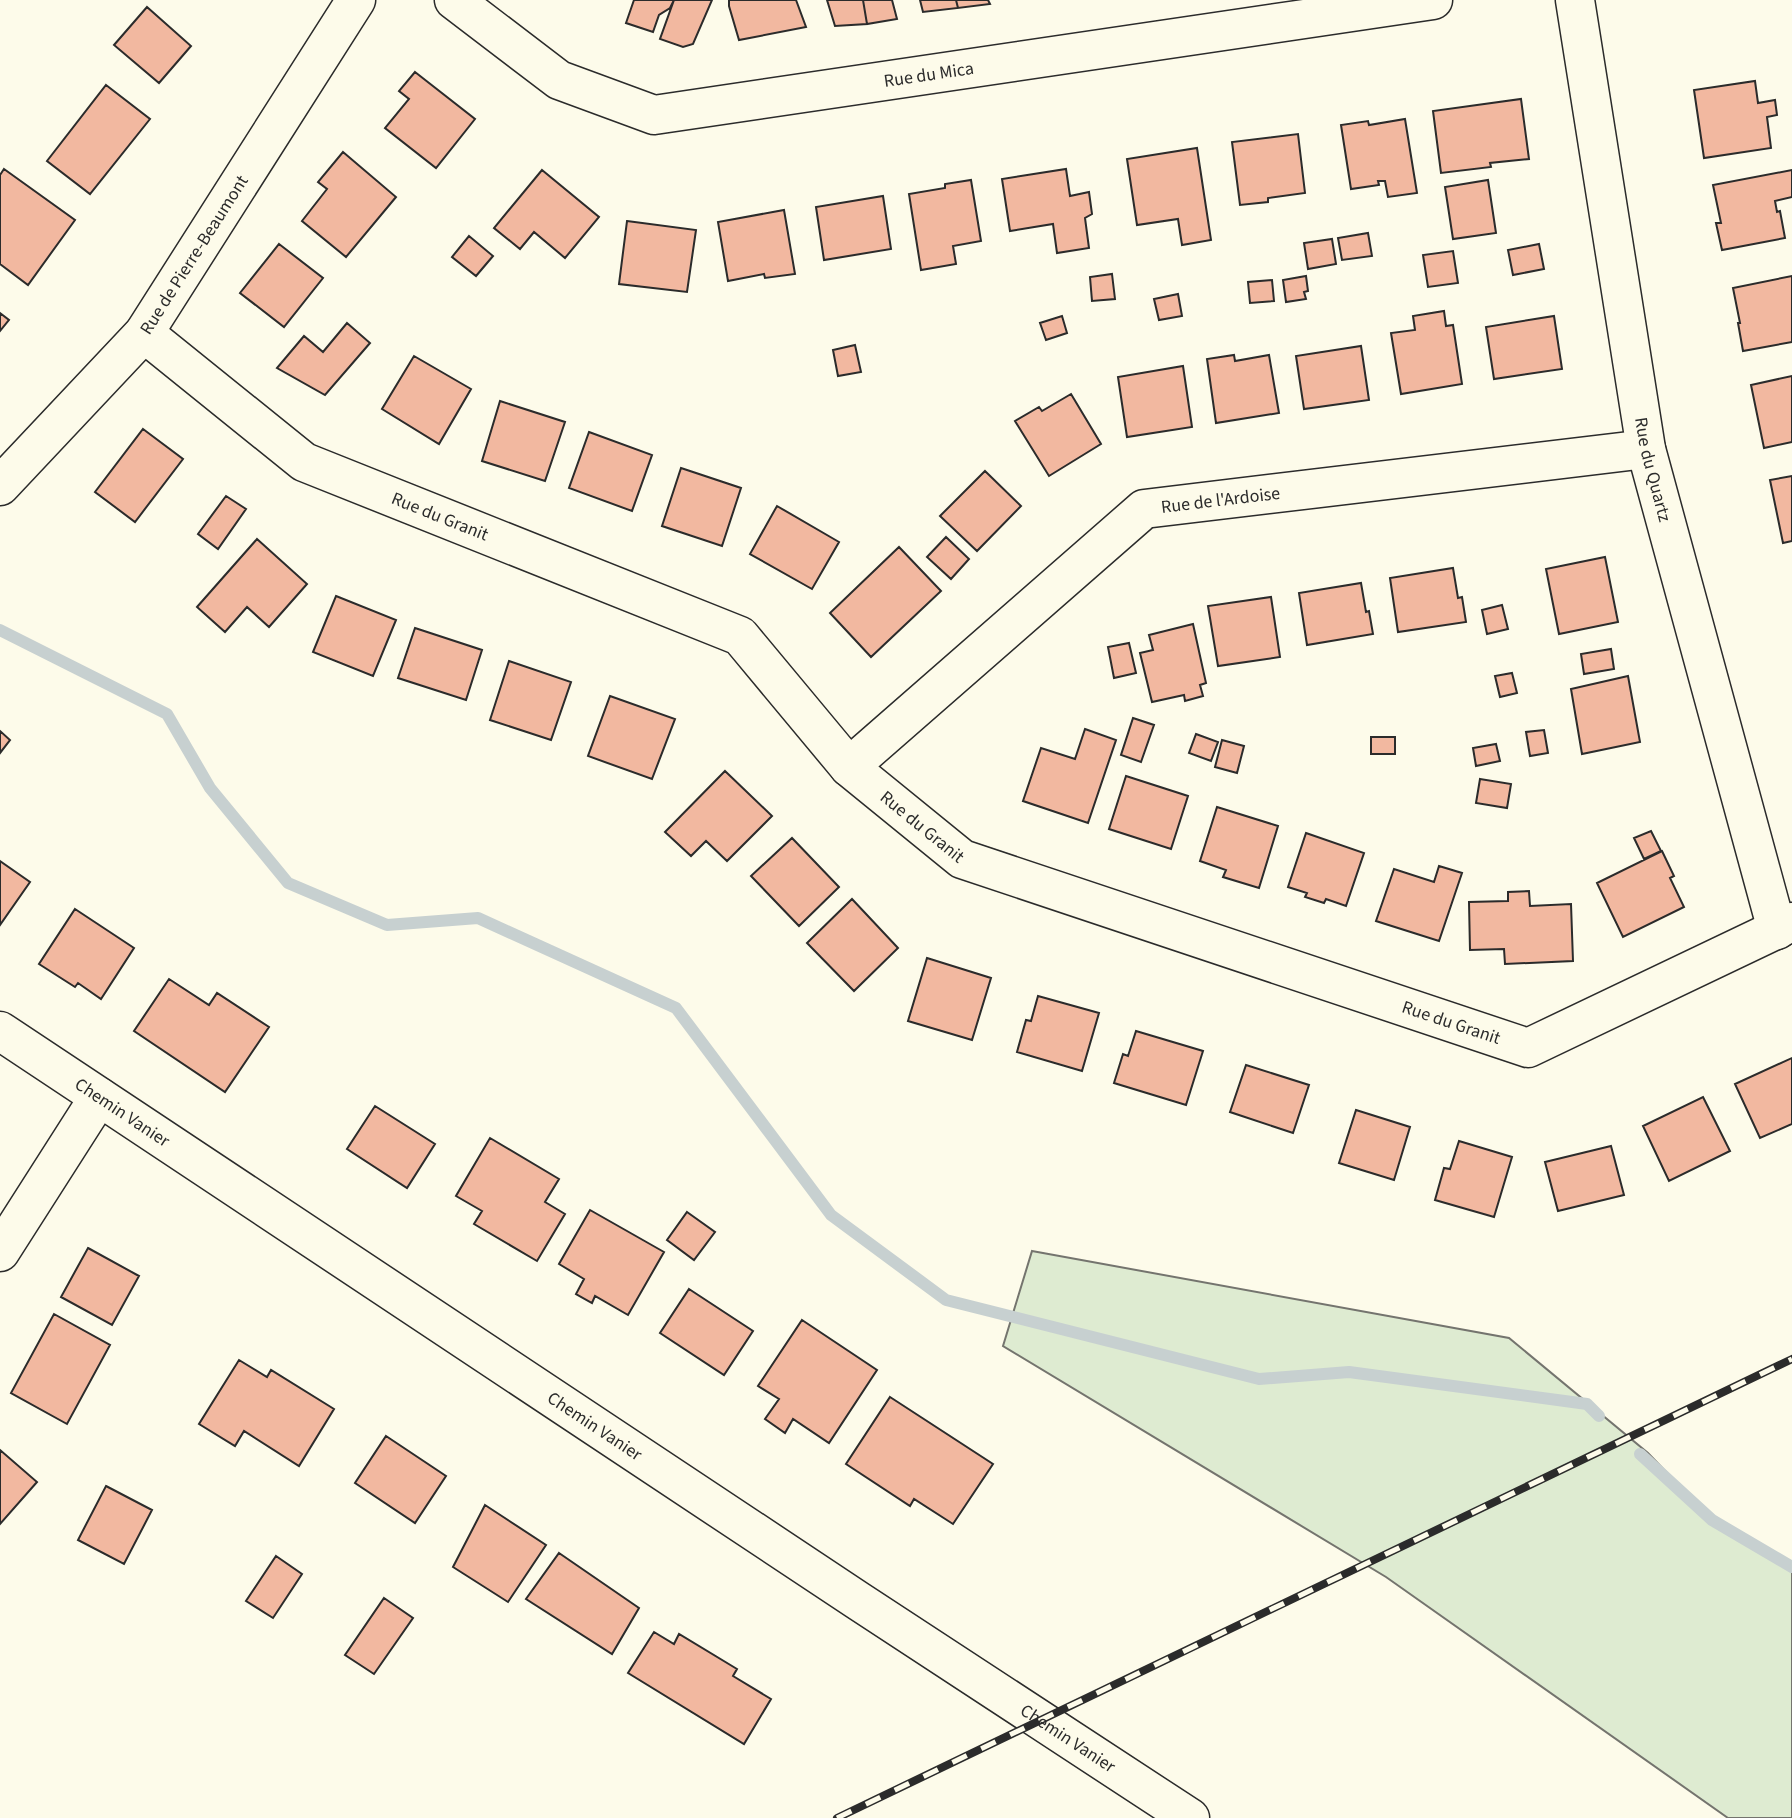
<svg xmlns="http://www.w3.org/2000/svg" width="1792" height="1818" font-family="'Source Sans 3',sans-serif">
<style>
.green{fill:#deebd1;stroke:#74746e;stroke-width:2}
.lines{fill:none;stroke-linecap:round;stroke-linejoin:round}
.stream{stroke:#c7d0d0;stroke-width:12}
.building{fill:#f2b8a0;stroke:#2b2b2b;stroke-width:2}
.minor-casing{stroke:#2b2b2b;stroke-width:41}
.minor{stroke:#fdfbea;stroke-width:38}
.rail-casing{stroke:#2b2b2b;stroke-width:8}
.rail{stroke:#fdfbea;stroke-width:5;stroke-dasharray:16;stroke-linecap:butt}
.labels{text-anchor:middle;dominant-baseline:central;stroke-width:5;stroke-linejoin:round;paint-order:stroke}
.street-label{font-size:18px;fill:#2b2b2b;stroke:#fdfbea}
</style>
<rect width="100%" height="100%" fill="#fdfbea"/>
<path class="green" d="M1032 1251 1509 1338 1648 1453 1712 1520 1792 1567V1818H1728L1386 1577 1003 1346Z"/>
<g class="lines">
<path class="stream" d="M0 630 167 714 210 788 288 883 387 925 478 918 676 1008 831 1215 946 1300 1259 1379 1349 1372 1587 1404 1599 1416
M1640 1454 1712 1520 1792 1567"/>
</g>
<path class="building" d="M634 0H674L670 8 659 15 653 32 626 23Z
M674 0H712L693 44 683 47 660 39Z
M729 0H796L806 27 739 40 729 6Z
M827 0H863L867 24 835 26Z
M863 0H892L897 19 867 24Z
M920 0H956L958 8 923 12Z
M956 0H988L990 4 958 8Z
M147 7 191 46 159 83 114 45Z
M415 72 475 119 436 168 385 128 409 99 399 91Z
M1755 81 1758 103 1775 100 1777 115 1767 117 1771 148 1704 158 1694 90Z
M106 85 150 119 90 194 47 161Z
M1521 99 1529 159 1490 163 1491 167 1441 173 1433 111Z
M1405 119 1417 193 1388 197 1385 181H1378L1379 185 1351 189 1341 125 1368 121 1369 125Z
M1298 134 1305 193 1268 198V202L1240 205 1232 142Z
M1197 148 1211 240 1182 245 1178 219 1137 225 1127 159Z
M343 152 396 197 346 257 302 221 327 189 318 182Z
M4 169 75 220 28 285 0 264V175Z
M1066 169 1070 196 1089 192 1092 214 1085 218 1089 248 1057 253 1053 224 1010 231 1002 179Z
M542 170 599 217 565 258 534 232 520 249 494 228Z
M1792 170V197L1775 201 1777 212 1780 211 1785 238 1722 250 1716 223H1721L1713 185Z
M971 180 981 241 953 246 956 264 921 270 909 194 945 188V184Z
M1488 180 1496 233 1453 239 1445 187Z
M883 196 891 249 824 260 816 207Z
M784 210 795 274 765 278 764 274 728 281 718 222Z
M627 221 696 230 687 292 619 284Z
M1368 233 1372 256 1342 260 1338 238Z
M469 236 493 256 476 276 452 257Z
M1332 239 1336 264 1308 269 1304 243Z
M279 244 323 278 284 327 240 293Z
M1539 244 1544 269 1513 275 1508 250Z
M1453 251 1458 283 1428 287 1423 255Z
M1112 274 1115 299 1092 301 1090 277Z
M1306 276 1308 291 1304 292 1306 299 1286 302 1283 280Z
M1792 276V342L1743 351 1738 323H1740L1733 288Z
M1272 280 1274 301 1250 303 1248 282Z
M1178 294 1182 316 1159 320 1154 299Z
M1444 311 1446 326 1453 325 1462 384 1401 394 1391 333 1415 330 1413 316Z
M0 313 9 320 0 331Z
M1062 316 1067 333 1046 340 1040 323Z
M1554 316 1562 369 1494 379 1486 327Z
M347 323 370 343 325 395 277 368 304 336 323 352Z
M855 345 861 372 838 376 833 350Z
M1361 346 1369 400 1304 409 1296 356Z
M1234 355 1235 361 1269 355 1279 413 1216 423 1207 359Z
M414 356 471 389 439 444 382 409Z
M1183 366 1192 427 1127 437 1118 377Z
M1792 376V442L1764 448 1751 385Z
M1071 394 1101 444 1049 476 1015 421 1039 407 1042 411Z
M500 401 565 422 545 481 482 461Z
M143 429 183 459 135 522 95 492Z
M589 432 652 455 632 511 569 488Z
M681 468 741 488 722 546 662 526Z
M985 471 1021 506 977 551 940 516Z
M1792 476V541L1783 543 1770 480Z
M226 496 246 509 218 549 198 534Z
M777 506 839 542 812 589 750 554Z
M946 537 969 559 951 579 927 557Z
M257 539 307 584 269 627 247 607 225 632 197 607Z
M899 547 941 591 871 657 830 613Z
M1605 557 1618 622 1559 634 1546 569Z
M1453 568 1458 598 1462 597 1466 622 1398 632 1390 578Z
M1361 583 1366 612 1369 611 1373 634 1307 645 1299 593Z
M336 596 396 620 373 676 313 652Z
M1271 597 1280 657 1218 666 1208 606Z
M1502 605 1508 629 1487 634 1482 610Z
M1193 624 1206 683 1200 685 1203 696 1185 701 1184 695 1152 702 1140 653 1153 650 1149 635Z
M415 628 482 650 466 700 398 678Z
M1129 643 1136 673 1114 678 1108 647Z
M1611 649 1614 669 1584 674 1581 654Z
M509 661 571 682 551 740 490 720Z
M1512 673 1517 693 1500 697 1495 676Z
M1628 676 1640 742 1582 754 1571 689Z
M610 696 675 719 652 779 588 756Z
M1133 718 1154 725 1141 762 1121 755Z
M1085 729 1116 740 1088 823 1023 801 1041 748 1075 759Z
M1544 730 1548 753 1530 756 1526 732Z
M0 731 10 740 0 753Z
M1196 734 1218 742 1211 761 1189 753Z
M1371 737H1395V754H1371Z
M1222 740 1244 746 1237 773 1215 767Z
M1496 744 1500 761 1476 766 1473 748Z
M725 771 772 816 727 861 706 841 691 856 665 832Z
M1126 776 1188 796 1171 849 1109 829Z
M1480 779 1511 784 1507 808 1476 803Z
M1217 807 1278 826 1259 888 1223 877 1226 870 1200 861Z
M1651 831 1661 851 1644 859 1634 838Z
M1306 833 1364 853 1346 906 1326 899 1324 903 1305 897 1307 893 1288 887Z
M792 838 839 887 799 926 751 876Z
M1662 851 1674 876 1670 878 1684 907 1623 937 1597 883Z
M0 861 30 882 0 925Z
M1439 866 1462 873 1439 941 1376 921 1394 869 1434 882Z
M1529 891 1530 906 1571 904 1573 961 1505 964 1504 949 1470 950 1469 902 1508 901V892Z
M852 899 898 948 854 991 807 943Z
M75 909 134 948 101 999 78 983 75 987 39 964Z
M927 958 991 978 972 1040 908 1021Z
M169 979 209 1005 217 993 269 1027 225 1092 134 1031Z
M1038 996 1099 1013 1082 1071 1017 1052 1026 1020 1031 1021Z
M1136 1031 1203 1051 1186 1105 1114 1083 1123 1054 1128 1056Z
M1792 1058V1124L1760 1138 1735 1084Z
M1246 1065 1309 1085 1293 1133 1230 1112Z
M1703 1097 1730 1151 1669 1181 1643 1126Z
M375 1106 435 1144 407 1188 347 1149Z
M1356 1110 1410 1127 1394 1180 1339 1163Z
M490 1138 559 1179 545 1202 565 1214 537 1261 474 1224 482 1211 456 1196Z
M1459 1141 1512 1157 1494 1217 1435 1200 1444 1168 1450 1169Z
M1611 1146 1624 1195 1558 1211 1545 1162Z
M590 1210 664 1252 628 1315 595 1296 592 1303 576 1294 584 1279 559 1264Z
M687 1212 715 1232 694 1260 667 1240Z
M88 1248 139 1276 112 1325 61 1297Z
M689 1289 753 1331 724 1375 660 1333Z
M54 1314 110 1345 67 1424 11 1393Z
M802 1320 877 1370 829 1443 793 1419 785 1433 765 1419 779 1399 758 1386Z
M239 1360 267 1377 271 1370 334 1409 299 1466 244 1431 235 1446 199 1424Z
M890 1397 993 1464 953 1524 914 1499 910 1506 846 1464Z
M386 1436 446 1476 415 1523 355 1483Z
M0 1450 37 1482 0 1524Z
M106 1486 152 1510 124 1564 78 1540Z
M485 1505 546 1545 508 1602 453 1567Z
M559 1553 639 1608 612 1654 526 1599Z
M276 1556 302 1574 273 1618 246 1601Z
M384 1598 413 1618 374 1674 345 1655Z
M654 1632 674 1644 679 1634 737 1669 733 1676 771 1699 744 1744 628 1673Z"/>
<g class="lines">
<defs>
<g id="minor">
<path id="s1" d="M454 0 559 80 654 115 1433 0"/>
<path id="s2" d="M1575 0 1646 449 1777 930"/>
<path id="s3" d="M144 333 304 462 740 636 849 767 962 859 1528 1048 1792 922"/>
<path id="s4" d="M0 486 144 333 356 0"/>
<path id="s5" d="M849 767 1144 509 1646 449"/>
<path id="s6" d="M0 1031 857 1600 1190 1818"/>
<path d="M0 1252 99 1097"/>
</g>
</defs>
<use href="#minor" class="minor-casing"/>
<use href="#minor" class="minor"/>
<defs>
<path id="rail" d="M837 1818 1792 1359"/>
</defs>
<use href="#rail" class="rail-casing"/>
<use href="#rail" class="rail"/>
</g>
<g class="labels">
<g class="street-label">
<text stroke="none"><textPath href="#s1" startOffset="511">Rue du Mica</textPath></text>
<text stroke="none"><textPath href="#s4" startOffset="303">Rue de Pierre-Beaumont</textPath></text>
<text stroke="none"><textPath href="#s2" startOffset="476">Rue du Quartz</textPath></text>
<text stroke="none"><textPath href="#s5" startOffset="469">Rue de l'Ardoise</textPath></text>
<text stroke="none"><textPath href="#s3" startOffset="352">Rue du Granit</textPath></text>
<text stroke="none"><textPath href="#s3" startOffset="940">Rue du Granit</textPath></text>
<text stroke="none"><textPath href="#s3" startOffset="1507">Rue du Granit</textPath></text>
<text stroke="none"><textPath href="#s6" startOffset="147">Chemin Vanier</textPath></text>
<text stroke="none"><textPath href="#s6" startOffset="714">Chemin Vanier</textPath></text>
<text stroke="none"><textPath href="#s6" startOffset="1281">Chemin Vanier</textPath></text>
</g>
</g>
</svg>
